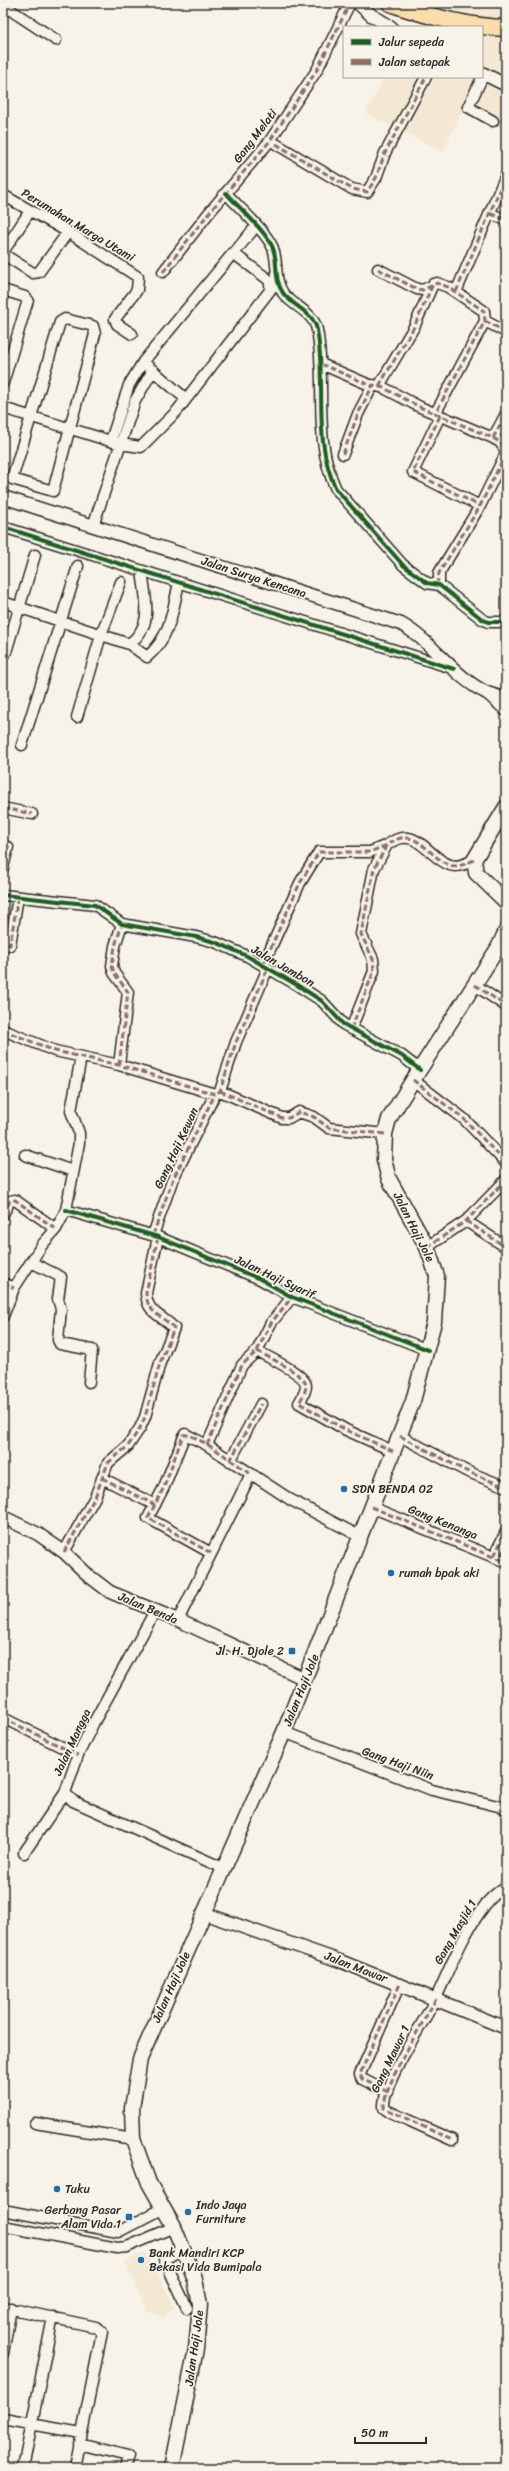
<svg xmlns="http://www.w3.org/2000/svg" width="509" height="2471" font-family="Sriracha,sans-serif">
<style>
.built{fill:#f5e8d3}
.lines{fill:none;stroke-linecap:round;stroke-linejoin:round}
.minor-casing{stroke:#2b2b2b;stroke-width:13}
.tertiary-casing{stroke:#2b2b2b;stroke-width:15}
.secondary-casing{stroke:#2b2b2b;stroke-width:17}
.primary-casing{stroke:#2b2b2b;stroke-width:19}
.minor{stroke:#f7f3e8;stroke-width:10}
.tertiary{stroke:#f7f3e8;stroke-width:12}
.secondary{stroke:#f7f3e8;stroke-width:14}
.primary{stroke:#fbddab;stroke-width:16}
.quiet{stroke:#8d6e63;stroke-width:3;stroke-dasharray:6 3;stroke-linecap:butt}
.cycleway-casing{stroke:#f7f3e8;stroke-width:6}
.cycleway{stroke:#1b5e20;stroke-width:4}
.poi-dot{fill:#1f6fb2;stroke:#f7f3e8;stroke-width:1.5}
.labels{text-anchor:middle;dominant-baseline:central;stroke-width:3.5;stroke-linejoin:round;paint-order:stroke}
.street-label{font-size:12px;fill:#2b2b2b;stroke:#f7f3e8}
.poi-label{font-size:12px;fill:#2b2b2b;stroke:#f7f3e8;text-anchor:start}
</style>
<rect width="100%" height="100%" fill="#f7f3e8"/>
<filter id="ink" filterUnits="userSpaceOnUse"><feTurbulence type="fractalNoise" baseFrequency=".025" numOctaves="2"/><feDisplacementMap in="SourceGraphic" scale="8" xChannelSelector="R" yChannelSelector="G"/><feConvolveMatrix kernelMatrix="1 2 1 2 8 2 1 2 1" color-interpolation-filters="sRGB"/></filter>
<g filter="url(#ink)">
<path class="built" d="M459 3H506V128L463 110 443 152 365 113 385 77H482V27H428L456 7Z
M145 2252 175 2307 164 2318 148 2312 124 2261Z"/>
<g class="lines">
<defs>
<path id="minor" d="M3 5 56 40
M484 74 468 107 493 121
M276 144 352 189 367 192 376 178 385 153 426 77
M226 193C239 208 263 228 272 246 279 260 273 279 283 293 292 306 314 312 317 330 327 383 312 439 336 489L403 565 427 583 439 585 482 619 488 622H506
M3 195 68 232 138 277 137 290 115 319 117 324 132 334
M491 214 506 220
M3 252 30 211
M234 253 252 231
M3 254 33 273 39 272 68 232
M378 269 417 289 423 290 437 283 448 287 484 311 485 321 435 414
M163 272 208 214 269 142 317 70 350 3
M3 290 25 297 28 300 3 383
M456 292 506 175
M65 319 93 326 95 334 53 491 12 479 60 322Z
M485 321 506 332
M321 364 372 386
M379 386 414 327 433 284
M3 408 120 444 141 447 177 411 271 289 269 280 233 253 143 362
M440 416 413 472 480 506
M493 438 506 414
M111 440 129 385 143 362 186 399
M343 454 358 414 373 385 384 388 420 407 493 438 500 442 506 451
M93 526 135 401 153 370
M3 527 452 668
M439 585V573L480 506 506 453
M3 602 129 644 147 657C170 638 173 610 179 582
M129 644C155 625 145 598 142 571
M3 654 6 652 35 555
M487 694 506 711
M77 717 101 635 121 582
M22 745 78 566
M3 808 32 814
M3 846 8 847 3 868
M3 895 95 905 122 924 196 937 215 942 247 956 297 985 322 1001 343 1024 402 1056 420 1070
M3 948 4 943 10 945 18 897
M263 965 300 883 319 852H370L387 845
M475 985 506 1006
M351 1029 374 971 373 959 361 934 374 869 387 845C416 823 427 857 450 865 458 868 467 863 474 860
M3 1030 55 1051 119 1065 215 1094 220 1091 236 1042 268 968
M119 1065 128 992 114 973 112 966 115 946 122 924
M413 1080 464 1119 506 1163
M220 1091 282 1118H289L299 1112 314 1117 329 1128 385 1134
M25 1155 73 1171
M66 1210 158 1237 260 1279 292 1297 428 1350
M3 1214 10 1201 15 1200 56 1229
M466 1221 506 1247
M153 1235 172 1181 215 1094
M427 1247 466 1221 506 1180
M31 1262 61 1277 58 1299 61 1309 58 1340 60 1344 92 1350 89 1382
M3 1283 14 1288
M3 1316 14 1288 42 1245 56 1229 66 1210 79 1143V1133L71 1111 81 1057
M257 1351C266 1356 307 1375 306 1386 306 1391 302 1398 299 1403L346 1430 393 1451
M400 1436 466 1471 506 1487
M207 1445 242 1365 257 1351 271 1323 292 1297
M230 1461 261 1404
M102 1478 155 1505
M371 1507 506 1562
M64 1552 95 1497 108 1463 128 1446 140 1428 145 1417 160 1363 174 1328C162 1315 147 1314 146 1293L158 1237
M211 1553 148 1518 164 1487 185 1434 207 1445 291 1500 361 1537
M494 1556 506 1532
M155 1611 94 1722 78 1755 65 1793 73 1801 223 1868
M178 1620 251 1474
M3 1718 78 1755
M284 1732 432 1790 506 1808
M24 1853 65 1793
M388 2092 362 2079 360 2074 400 1984
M35 2123 133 2139
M452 2140 388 2111 384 2108C382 2083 424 2023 436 1998 451 1966 463 1933 486 1904 491 1897 499 1891 506 1886
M3 2210 118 2232 164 2208
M3 2226 117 2248 127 2247 174 2227
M183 2249 164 2259 187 2308
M3 2307 96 2327 102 2332 75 2468
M3 2353 11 2308
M3 2419 81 2433
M79 2444 128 2456 125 2468
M23 2468 53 2317"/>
<path id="tertiary" d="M358 3 371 15 391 27
M482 73 506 85
M3 497 401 624C433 642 453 676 485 692 492 695 499 697 506 699
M3 1517 38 1534 64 1552 89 1576 110 1592 178 1620 305 1679
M203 1913 340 1961 506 2028"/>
<path id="secondary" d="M506 807 474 860 476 873 506 902
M172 2468 196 2349 200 2305 195 2279 174 2227 149 2183 133 2139 132 2108 140 2059 284 1732 413 1401 434 1322 437 1276 427 1247 389 1179 384 1160 385 1134 389 1119 413 1080 498 948 506 931"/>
<path id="primary" d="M390 3C427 16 467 27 506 28"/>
</defs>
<use href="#minor" class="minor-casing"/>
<use href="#tertiary" class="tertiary-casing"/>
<use href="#secondary" class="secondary-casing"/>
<use href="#primary" class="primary-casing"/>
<use href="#minor" class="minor"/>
<use href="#tertiary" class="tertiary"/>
<use href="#secondary" class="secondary"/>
<use href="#primary" class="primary"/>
<path class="quiet" d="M276 144 352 189 367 192 376 178 385 153 426 77
M491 214 506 220
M378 269 417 289 423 290 437 283 448 287 484 311 485 321 435 414
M163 272 208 214 269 142 317 70 350 3
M456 292 506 175
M485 321 506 332
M321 364 372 386
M379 386 414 327 433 284
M440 416 413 472 480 506
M493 438 506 414
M343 454 358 414 373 385 384 388 420 407 493 438 500 442 506 451
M437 585 439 573 480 506 506 453
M3 808 32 814
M3 846 8 847 3 868
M3 948 4 943 10 945 18 897
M263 965 300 883 319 852H370L387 845
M475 985 506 1006
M351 1029 374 971 373 959 361 934 374 869 387 845C416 823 427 857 450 865 458 868 467 863 474 860
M3 1030 55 1051 119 1065 215 1094 220 1091 236 1042 268 968
M119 1065 128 992 114 973 112 966 115 946 122 924
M413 1080 464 1119 506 1163
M220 1091 282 1118H289L299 1112 314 1117 329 1128 385 1134
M3 1214 10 1201 15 1200 56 1229
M466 1221 506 1247
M153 1235 172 1181 215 1094
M427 1247 466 1221 506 1180
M3 1283 14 1288
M257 1351C266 1356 307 1375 306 1386 306 1391 302 1398 299 1403L346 1430 393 1451
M400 1436 466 1471 506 1487
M207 1445 242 1365 257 1351 271 1323 292 1297
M230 1461 261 1404
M102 1478 155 1505
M371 1507 506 1562
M64 1552 95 1497 108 1463 128 1446 140 1428 145 1417 160 1363 174 1328C162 1315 147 1314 146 1293L158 1237
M211 1553 148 1518 164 1487 183 1435C193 1431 240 1467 251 1474
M494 1556 506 1532
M3 1718 78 1755
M436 1999C424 2021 383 2086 384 2108L452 2140
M388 2092 362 2079 360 2074 400 1984"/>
<defs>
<path id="cycleway" d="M226 193C239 208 263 228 272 246 279 260 273 279 283 293 292 306 314 312 317 330 327 383 312 439 336 489L403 565 427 583 439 585 482 619 488 622H506
M3 527 454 669
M3 895 95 905 122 924 196 937 215 942 247 956 297 985 322 1001 343 1024 402 1056 420 1070
M66 1210 158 1237 260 1279 292 1297 428 1350"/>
</defs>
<use href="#cycleway" class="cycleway-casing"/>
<use href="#cycleway" class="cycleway"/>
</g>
</g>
<g class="poi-dot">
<circle cx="344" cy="1489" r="4"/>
<circle cx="391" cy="1573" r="4"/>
<rect x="288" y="1647" width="8" height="8" rx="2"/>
<circle cx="57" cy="2189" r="4"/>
<circle cx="188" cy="2212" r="4"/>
<rect x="125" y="2213" width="8" height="8" rx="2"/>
<circle cx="141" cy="2260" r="4"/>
</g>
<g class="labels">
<g class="street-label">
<text transform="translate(255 136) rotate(-53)">Gang Melati</text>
<text transform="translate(78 225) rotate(31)">Perumahan Marga Utami</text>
<text transform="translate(254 577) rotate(18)">Jalan Surya Kencana</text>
<text transform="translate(283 966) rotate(30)">Jalan Jambon</text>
<text transform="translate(176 1148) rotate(-65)">Gang Haji Kewan</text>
<text transform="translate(414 1227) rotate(63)">Jalan Haji Jole</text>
<text transform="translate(275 1277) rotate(25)">Jalan Haji Syarif</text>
<text transform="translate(443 1522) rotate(22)">Gang Kenanga</text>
<text transform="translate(148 1608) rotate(23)">Jalan Benda</text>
<text transform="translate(301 1690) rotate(-68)">Jalan Haji Jole</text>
<text transform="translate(72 1742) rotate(-65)">Jalan Mangga</text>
<text transform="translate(398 1763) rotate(20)">Gang Haji Niin</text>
<text transform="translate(455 1932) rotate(-60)">Gang Masjid 1</text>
<text transform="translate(356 1967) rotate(21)">Jalan Mawar</text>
<text transform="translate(171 1987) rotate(-66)">Jalan Haji Jole</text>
<text transform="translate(390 2059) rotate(-64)">Gang Mawar 1</text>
<text transform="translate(194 2348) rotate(-82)">Jalan Haji Jole</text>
</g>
<g class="poi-label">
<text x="352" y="1489">SDN BENDA 02</text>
<text x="399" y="1573">rumah bpak aki</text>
<text x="284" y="1651" text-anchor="end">Jl. H. Djole 2</text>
<text x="65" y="2189">Tuku</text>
<text x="196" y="2205">Indo Jaya<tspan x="196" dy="14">Furniture</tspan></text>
<text x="121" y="2210" text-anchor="end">Gerbang Pasar<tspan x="121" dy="14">Alam Vida 1</tspan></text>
<text x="149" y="2253">Bank Mandiri KCP<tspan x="149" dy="14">Bekasi Vida Bumipala</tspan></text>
</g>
</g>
<rect width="509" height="2471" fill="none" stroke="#f7f3e8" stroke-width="16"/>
<rect x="8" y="8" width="493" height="2455" fill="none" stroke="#2b2b2b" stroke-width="1.5" filter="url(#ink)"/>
<rect x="343" y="26" width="140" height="52" fill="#f7f3e8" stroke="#a5a39c"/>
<rect x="351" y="39" width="20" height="6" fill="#1b5e20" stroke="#a5a39c"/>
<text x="379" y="46" font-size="12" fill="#2b2b2b">Jalur sepeda</text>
<rect x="351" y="59" width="20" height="6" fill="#8d6e63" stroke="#a5a39c"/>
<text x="379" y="66" font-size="12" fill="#2b2b2b">Jalan setapak</text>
<path d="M355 2437v6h71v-6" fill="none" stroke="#2b2b2b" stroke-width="2"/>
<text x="361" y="2437" font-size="12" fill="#2b2b2b" stroke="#f7f3e8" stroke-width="3" paint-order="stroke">50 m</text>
</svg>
